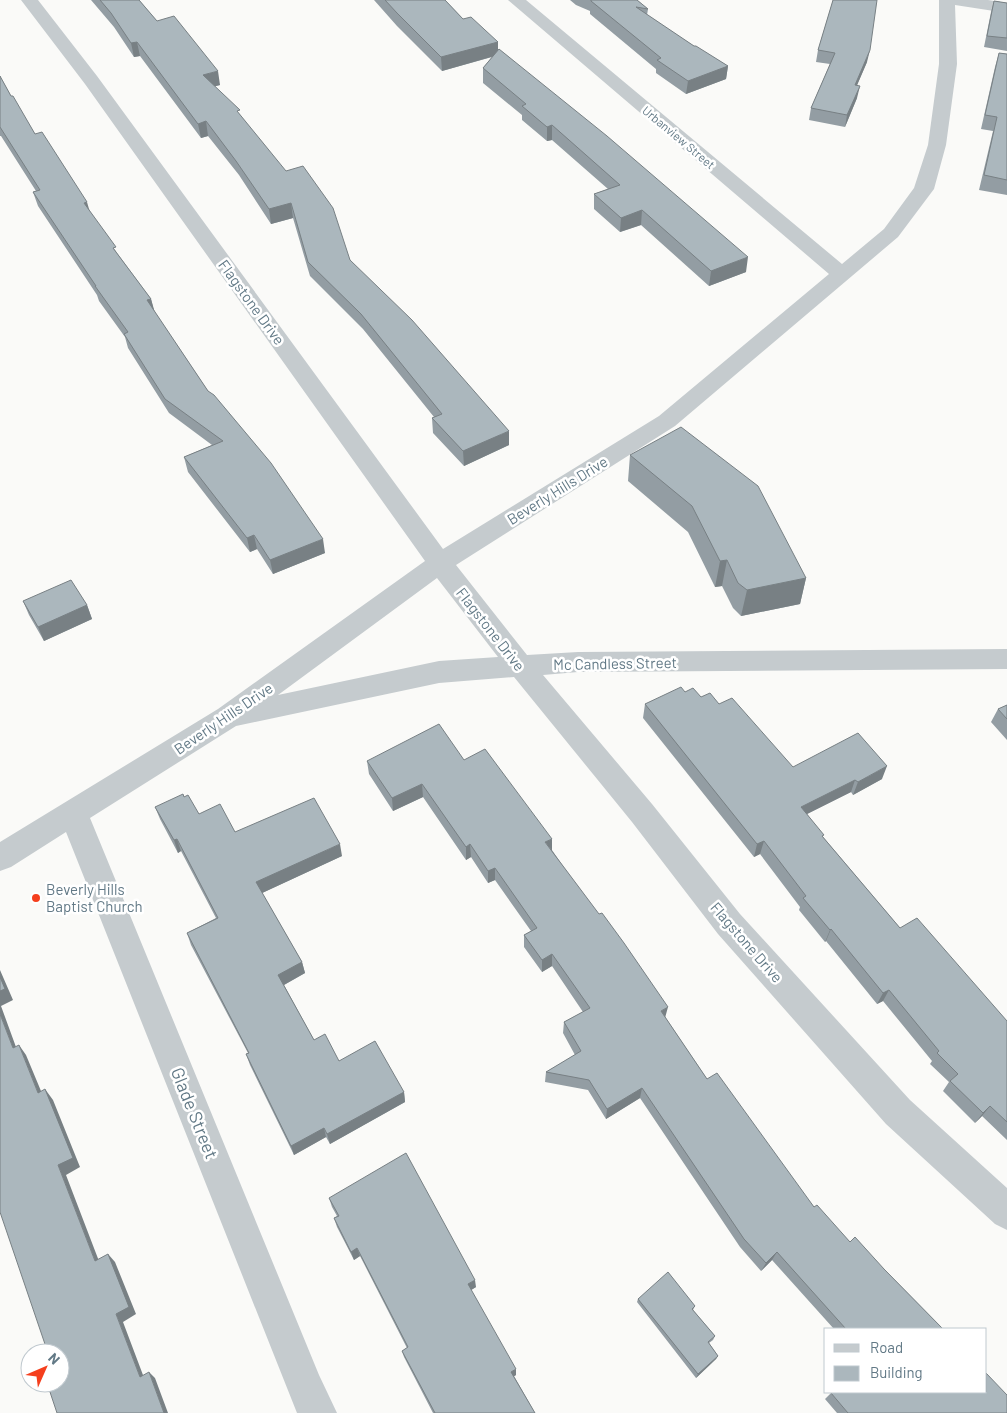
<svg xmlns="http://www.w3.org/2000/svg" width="1007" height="1413" font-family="Barlow,sans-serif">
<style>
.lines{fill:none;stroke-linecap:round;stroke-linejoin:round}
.minor{fill:#c5cbce;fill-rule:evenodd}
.wall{fill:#939da3}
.shaded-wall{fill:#788084}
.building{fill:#abb7bd;stroke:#788084}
.poi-dot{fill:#f53f1d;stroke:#fff;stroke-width:2}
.labels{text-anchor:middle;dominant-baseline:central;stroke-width:5;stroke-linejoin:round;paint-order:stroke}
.far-street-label{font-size:12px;fill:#627986;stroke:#fff}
.street-label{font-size:15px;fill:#627986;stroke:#fff}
.poi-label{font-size:15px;fill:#627986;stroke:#fff;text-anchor:start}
.near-street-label{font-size:18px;fill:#627986;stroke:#fff}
</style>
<rect width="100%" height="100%" fill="#fafaf8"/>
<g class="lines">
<path class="minor" d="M21 0H38L97 76 443 549 659 416 829 274 508 0H526L842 264 884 229 914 188 928 145 939 64V0H988L1007 3V13L955 5 957 64 946 145 934 189 898 237 675 426 456 565 527 655 578 652 1007 649V669L578 672 543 675 652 804 740 914 910 1100 1007 1188V1230L995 1224 886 1124 718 934 632 822 514 677 439 683 236 726 90 818 319 1375 337 1413H297L66 832 11 867 0 871V842L218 709 425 561 85 84ZM437 578 498 657 439 661 278 695Z"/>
</g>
<path class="wall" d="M91 0H139L157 21 220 85 215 86 241 116 350 260 509 445 464 466 433 433 432 418 434 417 363 329 310 276 293 218 271 224 239 175 208 136 201 138 140 56 134 57 114 27Z
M374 0H445L463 19 498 42V50L746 272 709 286 641 225 620 232 594 209V194L608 189 552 140 547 141 522 120V115L483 83V68L492 57 442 71 397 26Z
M570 0H637L648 9 647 15 694 46 728 66 726 79 686 94 656 73V69L590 14V11L576 5Z
M833 0 867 62 857 85V98L845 127 809 120 811 108 830 64 816 62 818 50Z
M994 1 1007 3V51L984 47 991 12Z
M999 53 1007 54V195L979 190 993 131 981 129 995 67Z
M0 76 11 96 35 134 89 210 117 253 151 299 154 311 208 391 325 553 273 574 257 549 250 552 188 472 184 457 212 445 169 413 128 348 125 337 99 301 97 295 38 206 33 192 36 191 1 136H0Z
M630 455 806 578 800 604 741 616 733 608 722 586 715 587 688 532 628 481Z
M23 601 87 605 92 619 44 641 29 615Z
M685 692 719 704 793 767 882 779 853 795 851 792 807 814 823 837 900 928 1007 1021V1140L982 1116 975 1123 943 1091 949 1082 930 1064 932 1061 883 1001 877 1004 826 941 825 942 799 910 800 907 760 854 754 857 643 718 645 704Z
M1007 705V740L991 722 998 709Z
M464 760 552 850 707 1079 814 1207 850 1242 884 1269 943 1329H834L772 1260 761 1271 740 1247 640 1098 606 1119 588 1090 545 1082 546 1072 575 1055 563 1033 564 1022 583 1012 552 966 542 972 524 947V935L531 931 495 880 488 883 471 857 466 860 423 797 393 811 369 774 367 761Z
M184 797 199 814 235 832 342 856 262 893 302 962 305 973 284 985 314 1040 339 1061 404 1092 405 1102 330 1144 326 1137 294 1155 250 1065 246 1054 248 1053 191 945 187 933 216 918 181 851 178 853 160 819 155 807Z
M329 1198 476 1287 471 1290 516 1375 514 1376 535 1413H433L404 1357 402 1351 407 1348 360 1256 354 1260 337 1227 334 1218 337 1216 332 1207Z
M638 1299 695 1306 693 1310 715 1336 713 1340 709 1343 718 1356 716 1359 696 1378 637 1302Z
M832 1392 1007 1413H837L825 1399Z"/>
<path class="shaded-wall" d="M137 42 140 56 134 57 131 43Z
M498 42V55L442 71 441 57Z
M870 50 867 62 852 97 855 85Z
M728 66 726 79 686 94 688 81Z
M218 71 220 85 205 89 203 75Z
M860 86 857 98 845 127 847 115Z
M206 121 208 136 201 138 198 124Z
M552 125V140L547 141V127Z
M87 202 91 216 84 203Z
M291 203 293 218 271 224 269 209Z
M642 210 641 225 620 232 621 218Z
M748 257 746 272 709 286 711 271Z
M151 299 155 313 147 300Z
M509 431V445L464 466 463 451Z
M254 535 257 549 250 552 247 538Z
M323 539 325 553 273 574 270 560Z
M727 560 722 586 715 587 720 561Z
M806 578 800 604 741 616 747 590Z
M87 605 92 619 44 641 38 627Z
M887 766 882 779 853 795 858 782Z
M855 780 851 792 797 819 801 807Z
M422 784 423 797 393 811 392 798Z
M177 839 181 851 178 853 174 840Z
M552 839V851L545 842Z
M764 841 760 854 754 857 757 844Z
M340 844 342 856 260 894 256 882Z
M470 844 471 857 466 860V847Z
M495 868V880L488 883V871Z
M831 929 826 941 825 942 830 930Z
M552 954V966L542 972V960Z
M302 962 305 973 282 986 278 975Z
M0 970 13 1000 1 1006 20 1058 13 1048 0 1014Z
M889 990 883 1001 877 1004 883 993Z
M668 1007 665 1018 661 1011Z
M19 1045 26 1055 46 1103 38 1093Z
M642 1088 640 1098 606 1119 607 1109Z
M45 1089 53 1100 80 1167 66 1175 102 1269 95 1261 58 1165Z
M404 1092 405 1102 330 1144 327 1134Z
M990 1106 982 1116 975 1123 983 1113Z
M324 1128 326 1137 294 1155 291 1146Z
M357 1248 360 1256 354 1260 351 1252Z
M777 1252 772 1260 761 1271 766 1263Z
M108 1254 115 1262 136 1314 123 1322 146 1383 140 1377 116 1314Z
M475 1280 476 1287 468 1292V1284Z
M718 1356 716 1359 696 1378 698 1374Z
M516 1369V1375L511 1378V1372Z
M149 1372 155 1378 168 1413H164Z"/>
<path class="building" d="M100 0H139L157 21 174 16 218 71 203 75 240 110 237 111 286 171 303 166 333 208 350 260 412 320 509 431 463 451 432 418 442 414 361 314 308 262 291 203 269 209 236 161 206 121 198 124 137 42 131 43 111 13Z
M385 0H445L463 19 471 17 498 42 441 57 397 13Z
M591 0H637L648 9 636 7 694 46H696L728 66 688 81 657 60 661 58 591 1Z
M833 0H877L870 50 855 85 860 86 847 115 811 108 835 53 818 50Z
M994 1 1007 3V38L987 36Z
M499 49 607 136 748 257 711 271 642 210 621 218 594 194 620 185 552 125 547 127 522 106 526 104 483 68Z
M999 53 1007 54V180L984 175 997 117 985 115Z
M0 76 11 96H13L35 134 42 132 87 202 84 203 116 247 113 248 151 299 147 300 208 391 214 395 271 463 323 539 270 560 254 535 247 538 184 457 223 441 165 399 124 334 128 332 95 286H96L33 192 40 190 0 127Z
M681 427 758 486 806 578 747 590 738 583 727 560 720 561 692 506 630 455Z
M71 580 87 605 38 627 23 601Z
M681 687 685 692 693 688 701 697 710 693 719 704 732 698 793 767 858 733 887 766 858 782 855 780 801 807 824 835 822 836 900 928 917 918 1007 1021V1122L990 1106 983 1113 950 1081 958 1074 937 1053 939 1051 889 990 883 993 831 929 830 930 803 898 806 896 764 841 757 844 645 704Z
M1007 705V719L998 709Z
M439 724 464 760 485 749 552 839 545 842 599 914 602 913 624 943 668 1007 661 1011 707 1079 717 1073 814 1207 817 1205 850 1242 855 1237 884 1269 943 1329H846L777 1252 766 1263 744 1239 642 1088 607 1109 589 1080 546 1072 581 1051 564 1022 590 1008 552 954 542 960 524 935 537 928 495 868 488 871 470 844 466 847 422 784 392 798 367 761Z
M183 794 184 797 188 795 199 814 220 804 235 832 314 798 340 844 256 882 302 962 278 975 314 1040 325 1034 339 1061 375 1041 404 1092 327 1134 324 1128 291 1146 246 1054 249 1053 187 933 218 918 177 839 174 840 155 807Z
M0 977 5 989 0 991Z
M0 1014 13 1048 19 1045 38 1093 45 1089 73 1158 58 1165 95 1261 108 1254 129 1307 116 1314 140 1377 149 1372 164 1413H57L47 1383H60V1353H48L0 1212Z
M406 1153 475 1280 468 1284 516 1369 511 1372 535 1413H435L402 1351 408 1347 357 1248 351 1252 334 1218 339 1216 329 1198Z
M668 1272 695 1306 692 1309 715 1336 708 1342 718 1356 698 1374 638 1299Z
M986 1373 1007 1395V1413H848L831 1393 832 1392H986Z"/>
<circle class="poi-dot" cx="36" cy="898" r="5"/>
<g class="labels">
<g class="far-street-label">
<text transform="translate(679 137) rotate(40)">Urbanview Street</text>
</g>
<g class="street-label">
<text transform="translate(252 302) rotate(54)">Flagstone Drive</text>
<text transform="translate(557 490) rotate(-32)">Beverly Hills Drive</text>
<text transform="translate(491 629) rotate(52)">Flagstone Drive</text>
<text transform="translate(615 663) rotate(-1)">Mc Candless Street</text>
<text transform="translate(223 718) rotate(-34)">Beverly Hills Drive</text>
<text transform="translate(747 942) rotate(49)">Flagstone Drive</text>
</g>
<g class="poi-label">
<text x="46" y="889">Beverly Hills<tspan x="46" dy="17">Baptist Church</tspan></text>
</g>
<g class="near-street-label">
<text transform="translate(195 1113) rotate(68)">Glade Street</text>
</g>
</g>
<rect x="824" y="1328" width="162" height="65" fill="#ffffff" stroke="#c0c9cf"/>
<rect x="834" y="1344" width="25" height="8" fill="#c5cbce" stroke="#c0c9cf"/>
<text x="870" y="1353" font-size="15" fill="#627986">Road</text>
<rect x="834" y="1366" width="25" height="15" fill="#abb7bd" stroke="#c0c9cf"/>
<text x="870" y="1378" font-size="15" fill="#627986">Building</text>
<g transform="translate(45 1368) rotate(45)"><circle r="24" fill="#ffffff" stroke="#c0c9cf"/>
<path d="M0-4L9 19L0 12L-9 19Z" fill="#f53f1d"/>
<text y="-8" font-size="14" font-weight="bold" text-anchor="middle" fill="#627986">N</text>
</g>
</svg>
